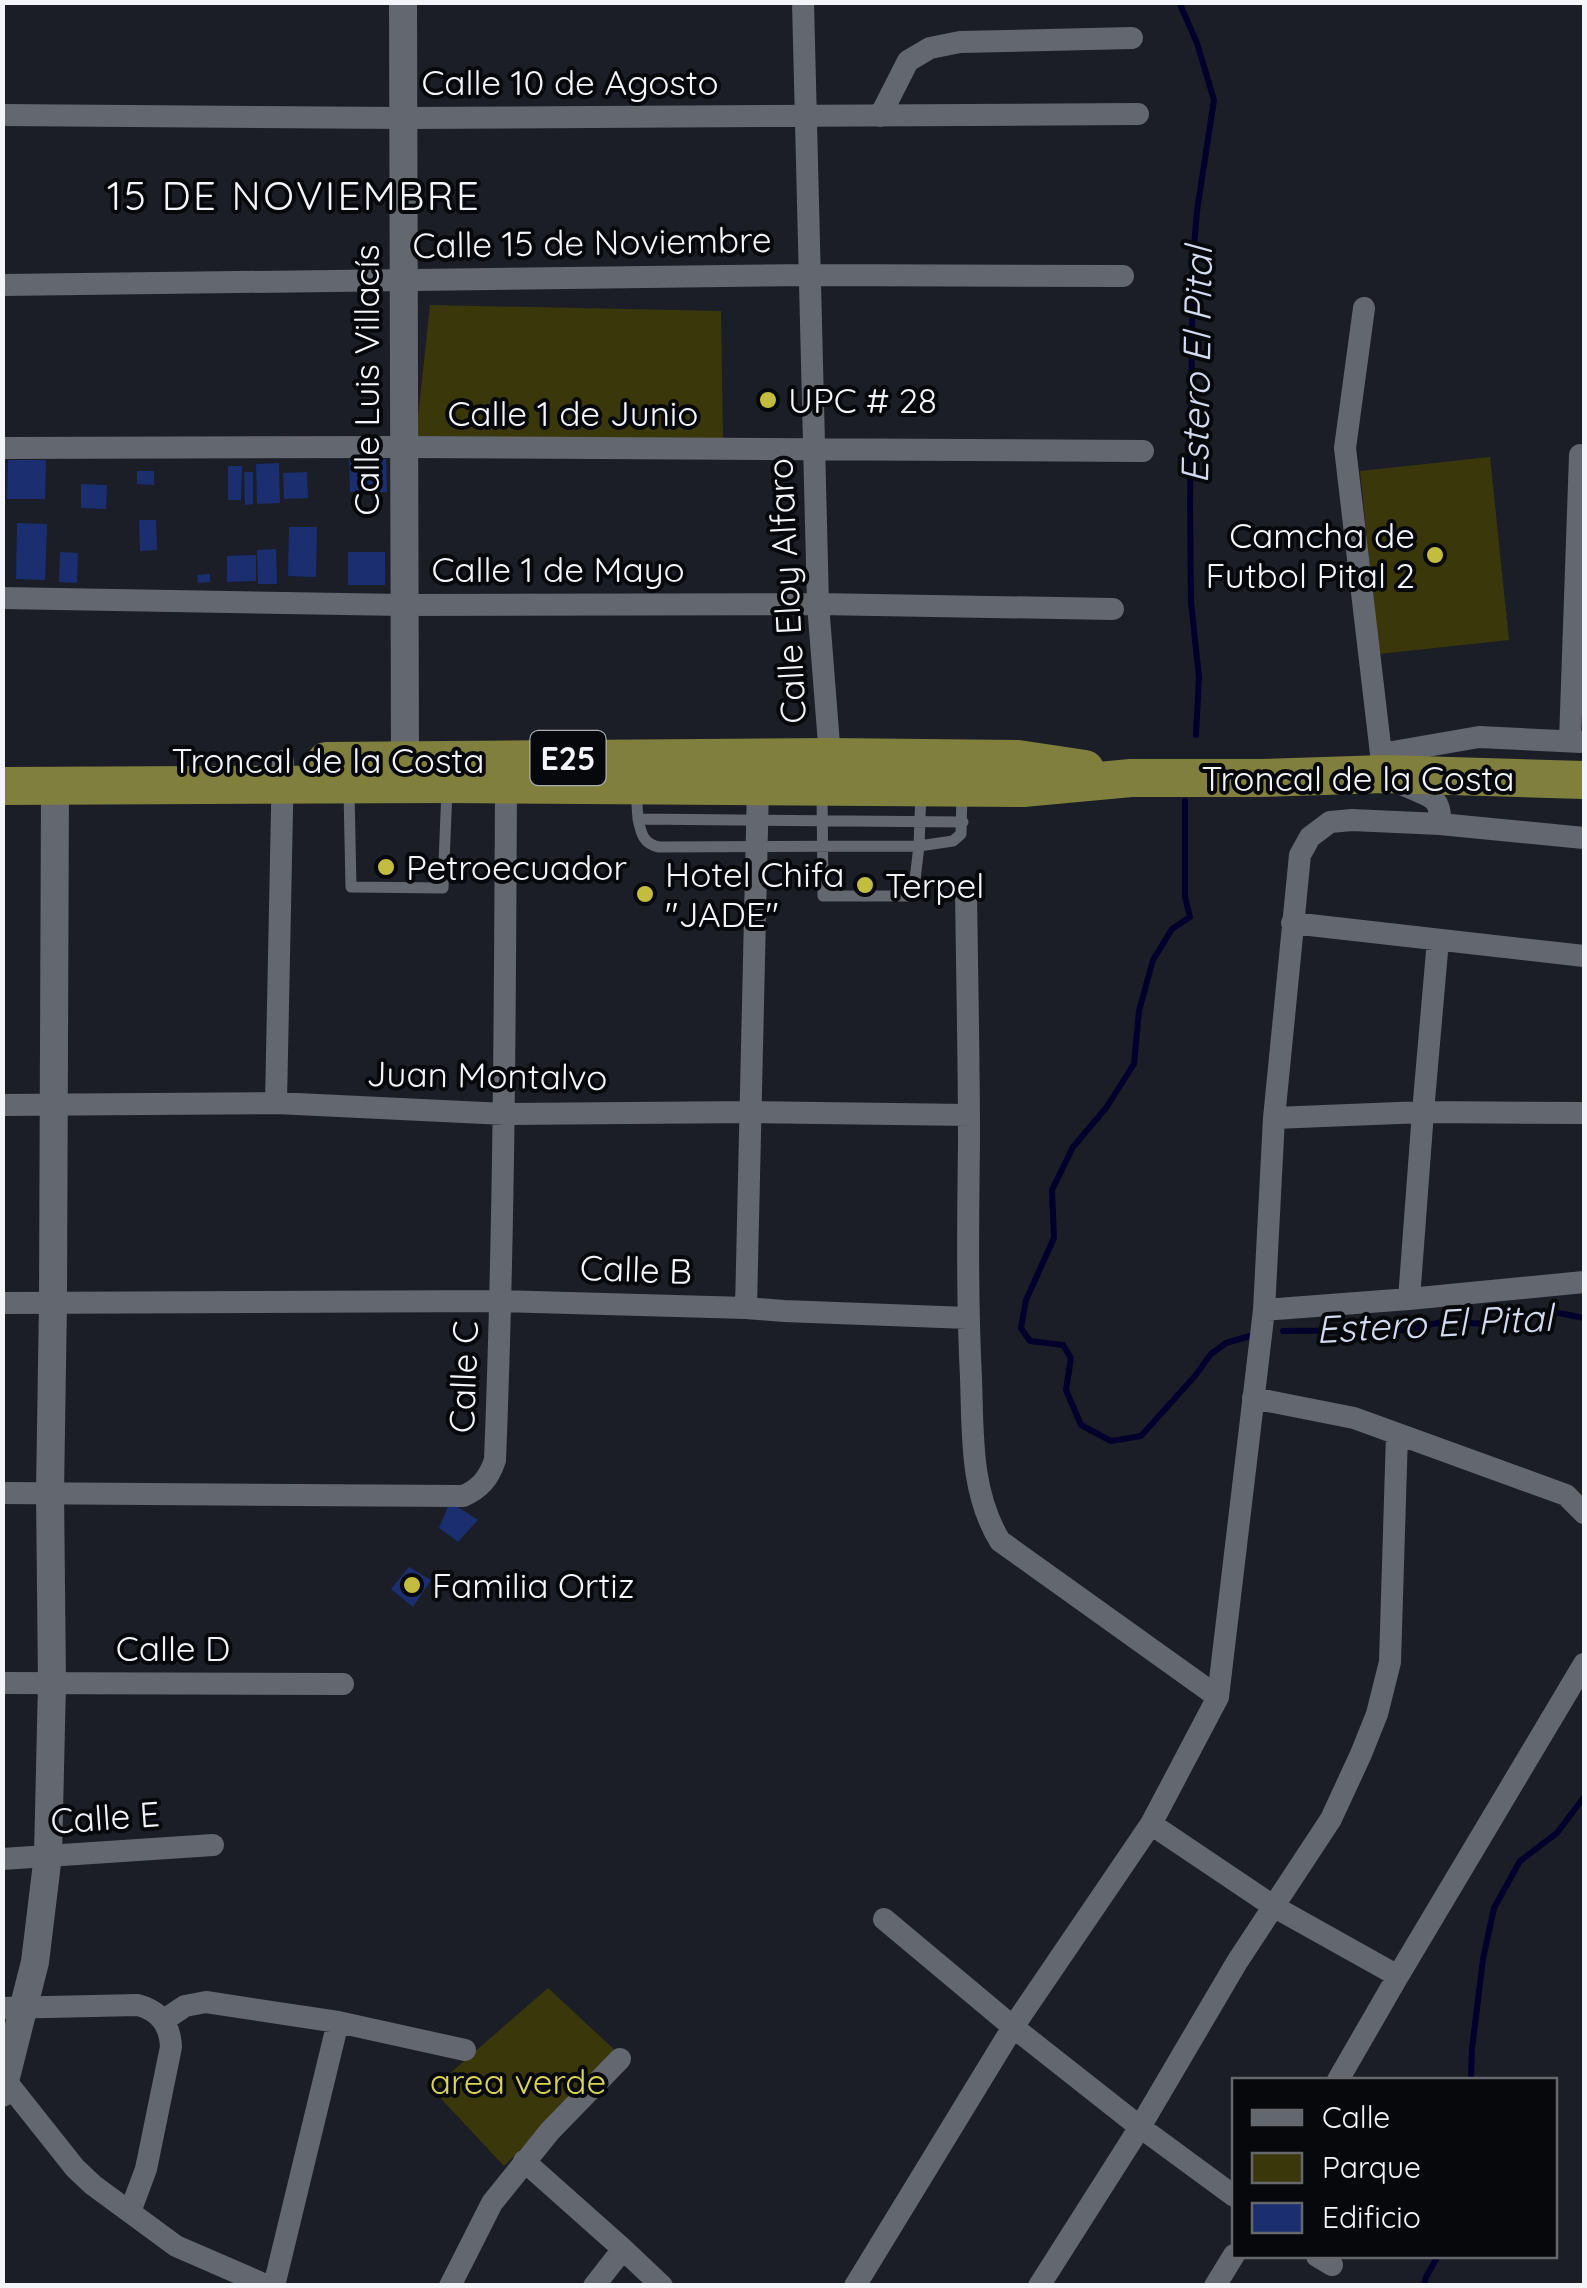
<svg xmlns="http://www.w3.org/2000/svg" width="1587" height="2288" font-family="Quicksand,sans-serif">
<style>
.green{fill:#3a380b}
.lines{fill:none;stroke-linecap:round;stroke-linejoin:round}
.stream{stroke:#01002d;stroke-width:6}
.building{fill:#1a2e70}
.service{stroke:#636770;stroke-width:11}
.minor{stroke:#636770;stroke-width:22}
.tertiary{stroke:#636770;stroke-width:28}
.trunk{stroke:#807f3d;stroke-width:38}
.poi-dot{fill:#c3bd3f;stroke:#07080c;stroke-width:4}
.labels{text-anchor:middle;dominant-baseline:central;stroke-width:8;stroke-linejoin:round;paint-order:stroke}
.shield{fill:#07080c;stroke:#acaeb3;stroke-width:2.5}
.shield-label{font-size:32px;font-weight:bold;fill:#f3f5fa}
.street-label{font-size:35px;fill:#f3f5fa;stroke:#07080c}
.poi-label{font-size:35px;fill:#f3f5fa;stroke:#07080c;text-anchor:start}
.park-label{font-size:35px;fill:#dad455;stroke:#07080c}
.water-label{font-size:38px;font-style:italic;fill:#d2dbef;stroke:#07080c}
.quarter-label{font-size:40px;letter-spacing:2.5px;fill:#f3f5fa;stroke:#07080c}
</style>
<rect width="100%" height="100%" fill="#1b1e26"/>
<path class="green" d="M430 305 721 311 723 440 416 436Z
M1490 457 1509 640 1379 654 1360 471Z
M548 1988 618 2053 504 2166 432 2089Z"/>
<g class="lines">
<path class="stream" d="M1179 2 1197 43 1214 100 1197 211 1193 259 1190 505 1191 602 1199 677 1196 735
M1185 801V897L1190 917 1172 929 1153 960 1139 1011 1134 1064 1106 1108 1073 1147 1052 1190 1054 1238 1026 1300 1021 1328 1030 1341 1063 1345 1071 1358 1066 1390 1081 1425 1111 1441 1141 1436 1195 1376 1211 1354 1226 1343 1257 1334
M1283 1331 1403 1330 1443 1322 1491 1324 1511 1317 1554 1312 1584 1318
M1471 2080 1472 2049 1483 1959 1494 1908 1520 1861 1557 1833 1584 1797
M1424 2286 1426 2277 1438 2256"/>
</g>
<path class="building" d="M349 459H386L387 492H350Z
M8 460H46L45 499H7Z
M279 463 280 503 257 504 256 464Z
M228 466H242L241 500H228Z
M137 471H154V485L137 484Z
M244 472H253V504L245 505Z
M307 472 308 498 284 499 283 473Z
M81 484 107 485 106 509 81 508Z
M139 520H156L157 550 140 551Z
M17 523 47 524 45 580 16 579Z
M289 527H317L316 577 288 576Z
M276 549 277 584H258L257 550Z
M60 552 78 553 77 583 59 582Z
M348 552H385V585H348Z
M256 555V581L227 582V556Z
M210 574V582L198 583 197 575Z
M450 1502 478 1520 458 1542 439 1528Z
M409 1567 431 1580 413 1607 391 1589Z"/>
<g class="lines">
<path class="service" d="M822 790 823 896H913L919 846 921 791
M636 791 638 819 963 822
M349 792 351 887 443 888 447 789
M638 819C641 833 643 844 659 847L919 846 953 841 961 834 962 792"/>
<path class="minor" d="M803 2 818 604 830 757
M2 115 403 118 1138 114
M880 116 908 61 930 48 960 42 1132 38
M2 285 810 275 1123 276
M1364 308 1345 448 1381 754 1384 774C1391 778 1398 783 1406 786 1426 796 1442 794 1440 824
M2 448 403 447 1143 451
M2 598 403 605 818 604 1113 609
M1570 741 1580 455
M1381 754 1479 737 1581 742
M966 889C967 973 969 1057 969 1141 968 1220 967 1299 971 1378 973 1434 970 1492 1000 1541L1218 1697
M1292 923 1584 956
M276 1103 283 761
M2 1105 276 1103 505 1114 752 1112 969 1115
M1274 1118 1423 1112 1584 1113
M1409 1299 1584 1282
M2 1303 501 1301 746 1308 758 786
M746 1308 784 1311 968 1318
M1264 1310 1409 1299 1423 1112 1438 940
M1253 1398 1354 1418 1566 1495 1584 1513
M2 1493 463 1496C480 1489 489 1478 495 1460 504 1235 505 1010 506 785
M2 1683 343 1684
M1151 1824 1273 1906 1398 1976 1584 1664
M2 1859 213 1845
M884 1919 1013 2027 1140 2127 1237 1962 1331 1819 1361 1754 1377 1714 1390 1662 1397 1434
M2 2008 138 2005C160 2011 170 2025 171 2047L146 2169 130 2212
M164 2020 185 2006 206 2002 338 2022 465 2050
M1338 2080 1398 1976
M6 2081 75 2168 93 2185 176 2246 268 2286
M524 2161 623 2249
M1317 2256 1332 2265
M274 2286 338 2022
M450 2286 492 2203 550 2131 620 2059
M594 2286 623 2249 662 2286
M855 2286 1013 2027 1151 1824 1218 1697 1264 1310 1274 1118 1300 855 1310 837 1330 822 1352 820 1440 824 1584 838
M1039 2286 1140 2127 1234 2196
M1215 2286 1234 2255"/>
<path class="tertiary" d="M403 2 405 759
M2 2093 35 1962 48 1855 52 1683 50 1492 53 1302 55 785"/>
<path class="trunk" d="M326 761 830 757 1018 759 1085 769
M2 786 447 784 1023 788 1131 778H1261L1384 774 1584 780"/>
</g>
<g class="poi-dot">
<circle cx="768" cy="400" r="10"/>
<circle cx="1435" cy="555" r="10"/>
<circle cx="386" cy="867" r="10"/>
<circle cx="865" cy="885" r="10"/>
<circle cx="645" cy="894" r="10"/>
<circle cx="412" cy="1585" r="10"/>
</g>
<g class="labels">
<rect class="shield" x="530.5" y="731" width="75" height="54" rx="8"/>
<g class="shield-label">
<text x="568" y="758">E25</text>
</g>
<g class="street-label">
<text x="570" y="82">Calle 10 de Agosto</text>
<text transform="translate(592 242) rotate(-1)">Calle 15 de Noviembre</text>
<text transform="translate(366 380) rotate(-90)">Calle Luis Villacís</text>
<text x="573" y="413">Calle 1 de Junio</text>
<text x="558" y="569">Calle 1 de Mayo</text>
<text transform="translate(786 591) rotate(-93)">Calle Eloy Alfaro</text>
<text x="328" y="760">Troncal de la Costa</text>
<text x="1358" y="778">Troncal de la Costa</text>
<text transform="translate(487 1075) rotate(1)">Juan Montalvo</text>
<text transform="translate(636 1269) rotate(2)">Calle B</text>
<text transform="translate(463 1377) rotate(-88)">Calle C</text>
<text x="173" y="1648">Calle D</text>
<text transform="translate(105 1817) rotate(-4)">Calle E</text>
</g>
<g class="poi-label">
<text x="788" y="400">UPC # 28</text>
<text x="1415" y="535" text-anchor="end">Camcha de<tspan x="1415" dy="40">Futbol Pital 2</tspan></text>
<text x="406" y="867">Petroecuador</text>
<text x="665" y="874">Hotel Chifa<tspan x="665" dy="40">"JADE"</tspan></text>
<text x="885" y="885">Terpel</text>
<text x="432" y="1585">Familia Ortiz</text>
</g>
<g class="park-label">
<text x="518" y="2081">area verde</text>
</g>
<g class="water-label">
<text transform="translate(1196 365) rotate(-89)">Estero El Pital</text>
<text transform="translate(1434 1323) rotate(-3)">Estero El Pital</text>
</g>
<g class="quarter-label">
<text x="294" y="195">15 DE NOVIEMBRE</text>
</g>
</g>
<rect width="1587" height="2288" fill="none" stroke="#f3f5fa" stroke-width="10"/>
<rect x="1232" y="2078" width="325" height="180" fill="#07080c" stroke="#65676b" stroke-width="2.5"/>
<rect x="1252" y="2110" width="50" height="15" fill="#636770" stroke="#65676b" stroke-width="2.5"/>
<text x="1322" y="2128" font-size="30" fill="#f3f5fa">Calle</text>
<rect x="1252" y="2153" width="50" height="30" fill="#3a380b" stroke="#65676b" stroke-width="2.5"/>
<text x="1322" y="2178" font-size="30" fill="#f3f5fa">Parque</text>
<rect x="1252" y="2203" width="50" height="30" fill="#1a2e70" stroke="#65676b" stroke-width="2.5"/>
<text x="1322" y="2228" font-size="30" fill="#f3f5fa">Edificio</text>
</svg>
